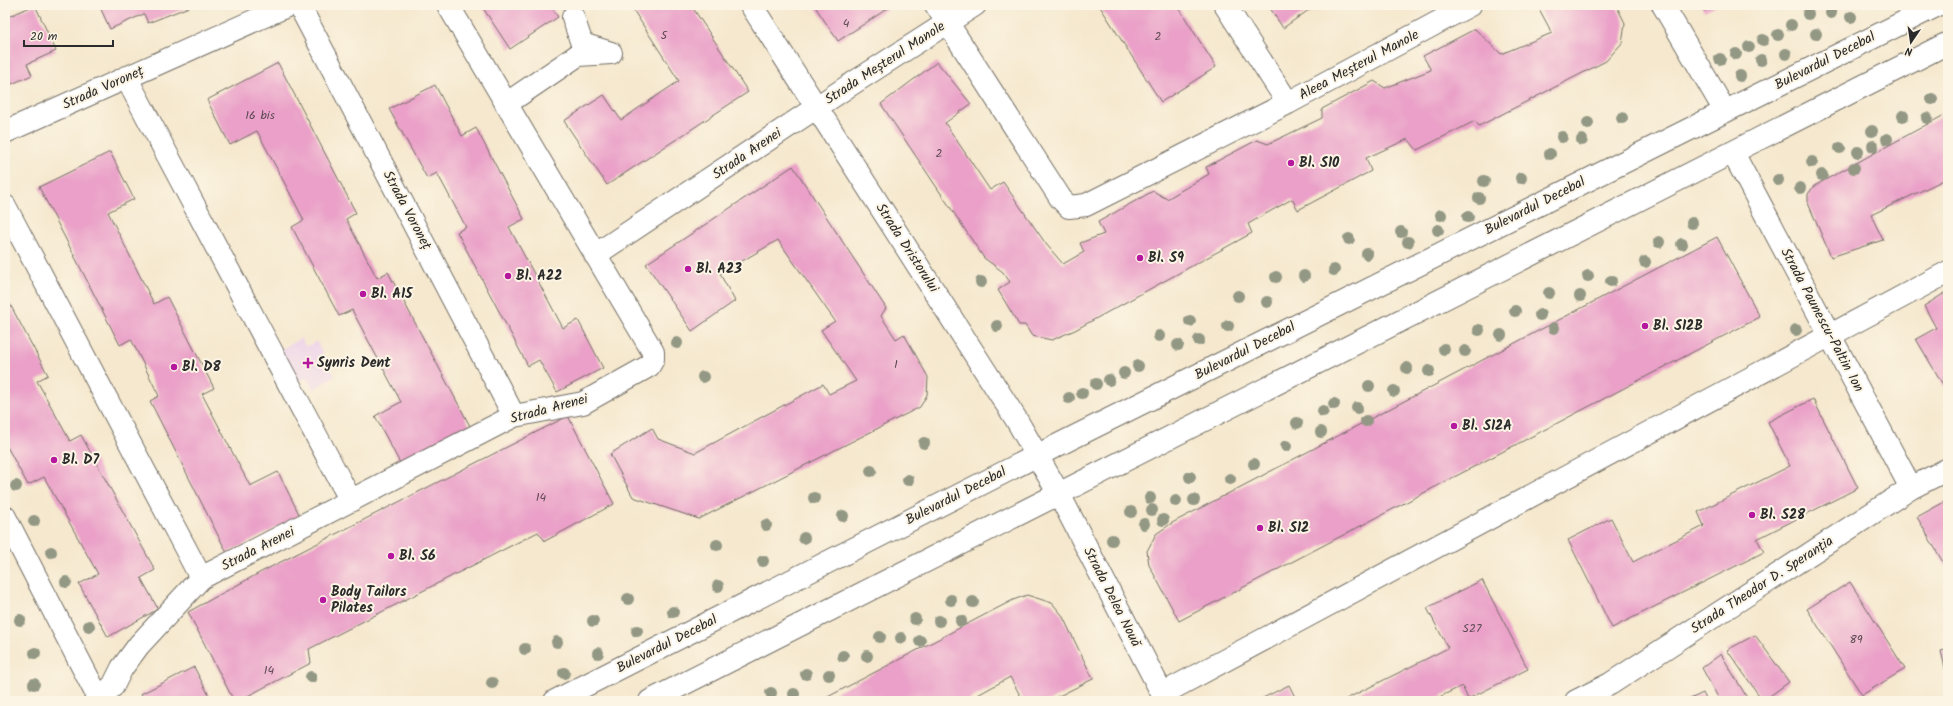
<svg xmlns="http://www.w3.org/2000/svg" width="1953" height="706" font-family="Kalam,sans-serif">
<style>
.built{fill:#edd1e9}
.building{fill:#eaa0c8}
.lines{fill:none;stroke-linecap:round;stroke-linejoin:round}
.minor-casing{stroke:#726d64;stroke-width:24}
.major-casing{stroke:#726d64;stroke-width:24}
.minor{stroke:#fff;stroke-width:22}
.major{stroke:#fff;stroke-width:22}
.tree{fill:#939884}
.poi-dot{fill:#b5179e;stroke:#fcf5e5;stroke-width:1.5}
.labels{text-anchor:middle;dominant-baseline:central;stroke-width:4;stroke-linejoin:round;paint-order:stroke}
.number-label{font-size:12px;fill:#5b4852}
.street-label{font-size:14px;fill:#2b2b2b;stroke:#fcf5e5}
.poi-label{font-size:14px;font-weight:bold;fill:#2b2b2b;stroke:#fcf5e5;text-anchor:start}
</style>
<rect width="100%" height="100%" fill="#fcf5e5"/>
<filter id="ink" filterUnits="userSpaceOnUse"><feTurbulence type="fractalNoise" baseFrequency=".025" numOctaves="2"/><feDisplacementMap in="SourceGraphic" scale="8" xChannelSelector="R" yChannelSelector="G"/><feConvolveMatrix kernelMatrix="1 2 1 2 8 2 1 2 1" color-interpolation-filters="sRGB"/></filter>
<filter id="wash" filterUnits="userSpaceOnUse"><feTurbulence type="fractalNoise" baseFrequency=".012" numOctaves="4" result="noise"/><feDisplacementMap in="SourceGraphic" scale="16" xChannelSelector="R" yChannelSelector="G"/><feGaussianBlur stdDeviation="0.9" result="paint"/><feColorMatrix in="noise" values="0 0 0 0 0 0 0 0 0 0 0 0 0 0 0 0 0 1.4 0 .05"/><feComposite in="paint" operator="in"/></filter>
<g filter="url(#wash)">
<rect width="100%" height="100%" fill="#f5e8ce"/>
<path class="built" d="M301 338 306 347 316 341 335 376 313 389 306 377 298 382 280 350Z"/>
<g id="blocks">
<path class="building" d="M35 5 56 51 27 64 32 75 5 87V18Z
M99 5H194L148 23 144 14 110 29Z
M481 5H550L558 17 510 49Z
M630 5H691L748 92 607 185 564 121 604 95 621 120 679 81Z
M814 5H893L838 41Z
M1099 5H1177L1216 67 1161 102Z
M1268 5H1316L1283 28Z
M1537 5H1616L1625 23 1622 43 1606 61 1479 126 1475 121 1417 150 1408 139 1366 158 1371 171 1298 210 1292 199 1248 224 1252 233 1075 330 1052 340 1032 336 1025 325H1019L998 290 1010 282 1003 272 984 258 881 104 937 62 971 104 945 123 990 190 1003 182 1046 244 1063 264 1084 252 1080 243 1104 234 1098 222 1153 191 1167 199 1209 174 1206 167 1257 140 1268 144 1322 118V109L1374 81 1385 88 1431 70 1423 56 1475 29 1501 54 1552 33Z
M1701 5H1717L1704 11Z
M278 63 356 213 346 219 377 278 388 272 470 426 400 463 375 416 401 402 352 310 339 316 292 227 304 220 257 131 230 145 207 100Z
M435 85 462 136 476 128 524 219 509 227 563 328 578 320 603 368 557 392 539 360 528 366 457 232 466 227 437 173 427 178 389 109Z
M1948 113V178L1871 215 1883 240 1831 257 1808 203V194L1814 186Z
M110 152 134 199 108 212 154 304 167 297 214 388 202 394 250 486 278 472 300 516 227 553 150 401 159 396 131 339 120 345 39 187Z
M793 166 886 308 881 316 896 339 904 334 928 377 927 395 920 407 699 519 633 497 610 454 652 428 658 439 695 453 823 384 829 394 856 381 821 330 835 321 778 240 720 274 735 301 692 331 646 264Z
M1717 237 1760 317 1179 621 1149 565 1147 551 1156 534 1172 523Z
M1948 291V393L1916 339 1936 328 1924 306Z
M5 295 48 375 37 381 70 441 81 435 155 570 141 578 158 609 108 637 79 584 98 574 44 477 28 485 5 443Z
M1813 399 1858 488 1757 539 1764 552 1612 628 1568 540 1611 518 1633 562 1704 526 1698 512 1790 466 1768 422Z
M568 416 614 504 545 541 538 532 309 649 311 663 238 701H234L188 612 263 571Z
M1948 500V571L1917 517Z
M1482 580 1528 669 1468 699 1462 686 1431 701H1342L1448 648 1427 608Z
M1850 582 1905 669 1862 695 1807 609Z
M1027 595 1052 603 1062 615 1093 679 1049 701H1026L1021 697 1010 677 967 701H820L1013 600Z
M1755 635 1789 682 1763 701 1727 650Z
M1948 649V676H1947L1941 651Z
M1721 654 1749 701H1720L1702 668Z
M5 655 9 664 5 665Z
M194 667 212 701H144L141 694Z
M1289 685 1297 701H1257Z
M1703 693 1707 701H1686Z"/>
</g>
</g>
<g filter="url(#ink)">
<use href="#blocks" fill-opacity="0" stroke="#726d64" stroke-width="1"/>
<g class="lines">
<defs>
<path id="minor" d="M299 5 514 416
M751 5 1016 419 1059 494 1166 701
M936 5 1061 199 1069 207 1086 205 1288 103 1470 5
M1225 5 1288 103
M1663 5 1725 111
M126 77 351 501
M506 104 578 55 611 53 582 44 573 17
M5 132 289 5
M1733 153 1911 488
M5 206 201 578
M595 255 847 87 975 5
M5 517 99 699
M1162 694 1948 272
M95 701 113 686 122 668 139 645 201 578 514 416 583 403 649 366 653 359V352L448 5
M1576 701 1610 684 1911 488 1948 469"/>
<path id="major" d="M555 701 1038 455 1938 5
M650 701 1948 43"/>
</defs>
<use href="#minor" class="minor-casing"/>
<use href="#major" class="major-casing"/>
<use href="#minor" class="minor"/>
<use href="#major" class="major"/>
</g>
<g class="tree">
<circle cx="1831" cy="13" r="6"/>
<circle cx="1808" cy="14" r="6"/>
<circle cx="1851" cy="17" r="6"/>
<circle cx="1791" cy="25" r="6"/>
<circle cx="1816" cy="34" r="6"/>
<circle cx="1778" cy="35" r="6"/>
<circle cx="1763" cy="40" r="6"/>
<circle cx="1749" cy="47" r="6"/>
<circle cx="1736" cy="54" r="6"/>
<circle cx="1786" cy="54" r="6"/>
<circle cx="1720" cy="59" r="6"/>
<circle cx="1761" cy="60" r="6"/>
<circle cx="1740" cy="76" r="6"/>
<circle cx="1932" cy="99" r="6"/>
<circle cx="1903" cy="116" r="6"/>
<circle cx="1622" cy="118" r="6"/>
<circle cx="1927" cy="118" r="6"/>
<circle cx="1588" cy="123" r="6"/>
<circle cx="1872" cy="131" r="6"/>
<circle cx="1562" cy="137" r="6"/>
<circle cx="1887" cy="139" r="6"/>
<circle cx="1582" cy="140" r="6"/>
<circle cx="1873" cy="146" r="6"/>
<circle cx="1840" cy="148" r="6"/>
<circle cx="1858" cy="152" r="6"/>
<circle cx="1550" cy="154" r="6"/>
<circle cx="1812" cy="162" r="6"/>
<circle cx="1854" cy="168" r="6"/>
<circle cx="1822" cy="175" r="6"/>
<circle cx="1521" cy="178" r="6"/>
<circle cx="1778" cy="180" r="6"/>
<circle cx="1484" cy="181" r="6"/>
<circle cx="1800" cy="188" r="6"/>
<circle cx="1479" cy="198" r="6"/>
<circle cx="1441" cy="215" r="6"/>
<circle cx="1468" cy="217" r="6"/>
<circle cx="1692" cy="223" r="6"/>
<circle cx="1438" cy="230" r="6"/>
<circle cx="1401" cy="232" r="6"/>
<circle cx="1349" cy="239" r="6"/>
<circle cx="1408" cy="242" r="6"/>
<circle cx="1659" cy="242" r="6"/>
<circle cx="1682" cy="244" r="6"/>
<circle cx="1367" cy="254" r="6"/>
<circle cx="1645" cy="262" r="6"/>
<circle cx="1334" cy="270" r="6"/>
<circle cx="1304" cy="276" r="6"/>
<circle cx="1588" cy="276" r="6"/>
<circle cx="1276" cy="277" r="6"/>
<circle cx="1611" cy="281" r="6"/>
<circle cx="981" cy="282" r="6"/>
<circle cx="1549" cy="293" r="6"/>
<circle cx="1238" cy="296" r="6"/>
<circle cx="1580" cy="296" r="6"/>
<circle cx="1267" cy="302" r="6"/>
<circle cx="1515" cy="311" r="6"/>
<circle cx="1540" cy="315" r="6"/>
<circle cx="1190" cy="321" r="6"/>
<circle cx="997" cy="326" r="6"/>
<circle cx="1228" cy="326" r="6"/>
<circle cx="1554" cy="328" r="6"/>
<circle cx="1479" cy="330" r="6"/>
<circle cx="1796" cy="330" r="6"/>
<circle cx="1501" cy="335" r="6"/>
<circle cx="1159" cy="336" r="6"/>
<circle cx="1199" cy="340" r="6"/>
<circle cx="677" cy="343" r="6"/>
<circle cx="1178" cy="345" r="6"/>
<circle cx="1444" cy="349" r="6"/>
<circle cx="1465" cy="351" r="6"/>
<circle cx="1138" cy="366" r="6"/>
<circle cx="1407" cy="368" r="6"/>
<circle cx="1429" cy="371" r="6"/>
<circle cx="1124" cy="373" r="6"/>
<circle cx="703" cy="377" r="6"/>
<circle cx="1109" cy="380" r="6"/>
<circle cx="1096" cy="384" r="6"/>
<circle cx="1369" cy="386" r="6"/>
<circle cx="1394" cy="391" r="6"/>
<circle cx="1082" cy="393" r="6"/>
<circle cx="1069" cy="398" r="6"/>
<circle cx="1334" cy="404" r="6"/>
<circle cx="1357" cy="408" r="6"/>
<circle cx="1323" cy="411" r="6"/>
<circle cx="1366" cy="421" r="6"/>
<circle cx="1297" cy="423" r="6"/>
<circle cx="1321" cy="432" r="6"/>
<circle cx="924" cy="443" r="6"/>
<circle cx="1286" cy="446" r="6"/>
<circle cx="1254" cy="464" r="6"/>
<circle cx="871" cy="471" r="6"/>
<circle cx="1190" cy="477" r="6"/>
<circle cx="1230" cy="479" r="6"/>
<circle cx="908" cy="480" r="6"/>
<circle cx="16" cy="486" r="6"/>
<circle cx="814" cy="498" r="6"/>
<circle cx="1150" cy="498" r="6"/>
<circle cx="1194" cy="500" r="6"/>
<circle cx="1176" cy="501" r="6"/>
<circle cx="1152" cy="510" r="6"/>
<circle cx="1131" cy="512" r="6"/>
<circle cx="843" cy="516" r="6"/>
<circle cx="1163" cy="520" r="6"/>
<circle cx="34" cy="521" r="6"/>
<circle cx="1144" cy="524" r="6"/>
<circle cx="766" cy="525" r="6"/>
<circle cx="804" cy="538" r="6"/>
<circle cx="1112" cy="540" r="6"/>
<circle cx="717" cy="545" r="6"/>
<circle cx="51" cy="552" r="6"/>
<circle cx="763" cy="561" r="6"/>
<circle cx="66" cy="582" r="6"/>
<circle cx="718" cy="586" r="6"/>
<circle cx="628" cy="599" r="6"/>
<circle cx="951" cy="600" r="6"/>
<circle cx="973" cy="602" r="6"/>
<circle cx="673" cy="612" r="6"/>
<circle cx="915" cy="619" r="6"/>
<circle cx="20" cy="620" r="6"/>
<circle cx="593" cy="621" r="6"/>
<circle cx="939" cy="621" r="6"/>
<circle cx="961" cy="621" r="6"/>
<circle cx="89" cy="626" r="6"/>
<circle cx="637" cy="631" r="6"/>
<circle cx="880" cy="637" r="6"/>
<circle cx="901" cy="638" r="6"/>
<circle cx="920" cy="641" r="6"/>
<circle cx="557" cy="642" r="6"/>
<circle cx="525" cy="649" r="6"/>
<circle cx="35" cy="653" r="6"/>
<circle cx="598" cy="653" r="6"/>
<circle cx="843" cy="656" r="6"/>
<circle cx="867" cy="656" r="6"/>
<circle cx="564" cy="673" r="6"/>
<circle cx="806" cy="674" r="6"/>
<circle cx="829" cy="675" r="6"/>
<circle cx="311" cy="677" r="6"/>
<circle cx="492" cy="683" r="6"/>
<circle cx="34" cy="684" r="6"/>
<circle cx="771" cy="693" r="6"/>
<circle cx="794" cy="694" r="6"/>
</g>
</g>
<g class="poi-dot">
<circle cx="1291" cy="163" r="4"/>
<circle cx="1140" cy="258" r="4"/>
<circle cx="688" cy="269" r="4"/>
<circle cx="508" cy="276" r="4"/>
<circle cx="363" cy="294" r="4"/>
<circle cx="1645" cy="326" r="4"/>
<path d="M306 357h4v4h4v4h-4v4h-4v-4h-4v-4h4z"/>
<circle cx="174" cy="367" r="4"/>
<circle cx="1454" cy="426" r="4"/>
<circle cx="54" cy="460" r="4"/>
<circle cx="1752" cy="515" r="4"/>
<circle cx="1260" cy="528" r="4"/>
<circle cx="391" cy="556" r="4"/>
<circle cx="323" cy="600" r="4"/>
</g>
<g class="labels">
<g class="number-label">
<text x="846" y="23">4</text>
<text x="664" y="35">5</text>
<text x="1158" y="36">2</text>
<text x="260" y="115">16 bis</text>
<text x="939" y="153">2</text>
<text x="896" y="364">1</text>
<text x="541" y="497">14</text>
<text x="1472" y="628">S27</text>
<text x="1856" y="639">89</text>
<text x="269" y="670">14</text>
</g>
<g class="street-label">
<text transform="translate(1825 61) rotate(-27)">Bulevardul Decebal</text>
<text transform="translate(885 63) rotate(-33)">Strada Meșterul Manole</text>
<text transform="translate(1359 65) rotate(-28)">Aleea Meșterul Manole</text>
<text transform="translate(103 88) rotate(-24)">Strada Voroneț</text>
<text transform="translate(747 154) rotate(-34)">Strada Arenei</text>
<text transform="translate(1535 206) rotate(-27)">Bulevardul Decebal</text>
<text transform="translate(407 210) rotate(62)">Strada Voroneț</text>
<text transform="translate(907 248) rotate(57)">Strada Dristorului</text>
<text transform="translate(1822 320) rotate(62)">Strada Paunescu-Paltin Ion</text>
<text transform="translate(1245 351) rotate(-27)">Bulevardul Decebal</text>
<text transform="translate(549 409) rotate(-15)">Strada Arenei</text>
<text transform="translate(956 496) rotate(-27)">Bulevardul Decebal</text>
<text transform="translate(258 549) rotate(-27)">Strada Arenei</text>
<text transform="translate(1762 585) rotate(-33)">Strada Theodor D. Speranția</text>
<text transform="translate(1112 597) rotate(63)">Strada Delea Nouă</text>
<text transform="translate(667 644) rotate(-27)">Bulevardul Decebal</text>
</g>
<g class="poi-label">
<text x="1299" y="163">Bl. S10</text>
<text x="1148" y="258">Bl. S9</text>
<text x="696" y="269">Bl. A23</text>
<text x="516" y="276">Bl. A22</text>
<text x="371" y="294">Bl. A15</text>
<text x="1653" y="326">Bl. S12B</text>
<text x="317" y="363">Synris Dent</text>
<text x="182" y="367">Bl. D8</text>
<text x="1462" y="426">Bl. S12A</text>
<text x="62" y="460">Bl. D7</text>
<text x="1760" y="515">Bl. S28</text>
<text x="1268" y="528">Bl. S12</text>
<text x="399" y="556">Bl. S6</text>
<text x="331" y="592">Body Tailors<tspan x="331" dy="16">Pilates</tspan></text>
</g>
</g>
<rect width="1953" height="706" fill="none" stroke="#fcf5e5" stroke-width="20"/>
<g transform="translate(1911 42) rotate(193)" stroke="#fcf5e5" stroke-width="3" paint-order="stroke">
<path d="M0-3L7 15L0 10L-7 15Z" fill="#2b2b2b"/>
<text y="-6" font-size="11" font-weight="bold" text-anchor="middle" fill="#2b2b2b">N</text>
</g>
<path d="M24 40v6h89v-6" fill="none" stroke="#2b2b2b" stroke-width="2"/>
<text x="30" y="40" font-size="12" fill="#2b2b2b" stroke="#fcf5e5" stroke-width="3" paint-order="stroke">20 m</text>
</svg>
